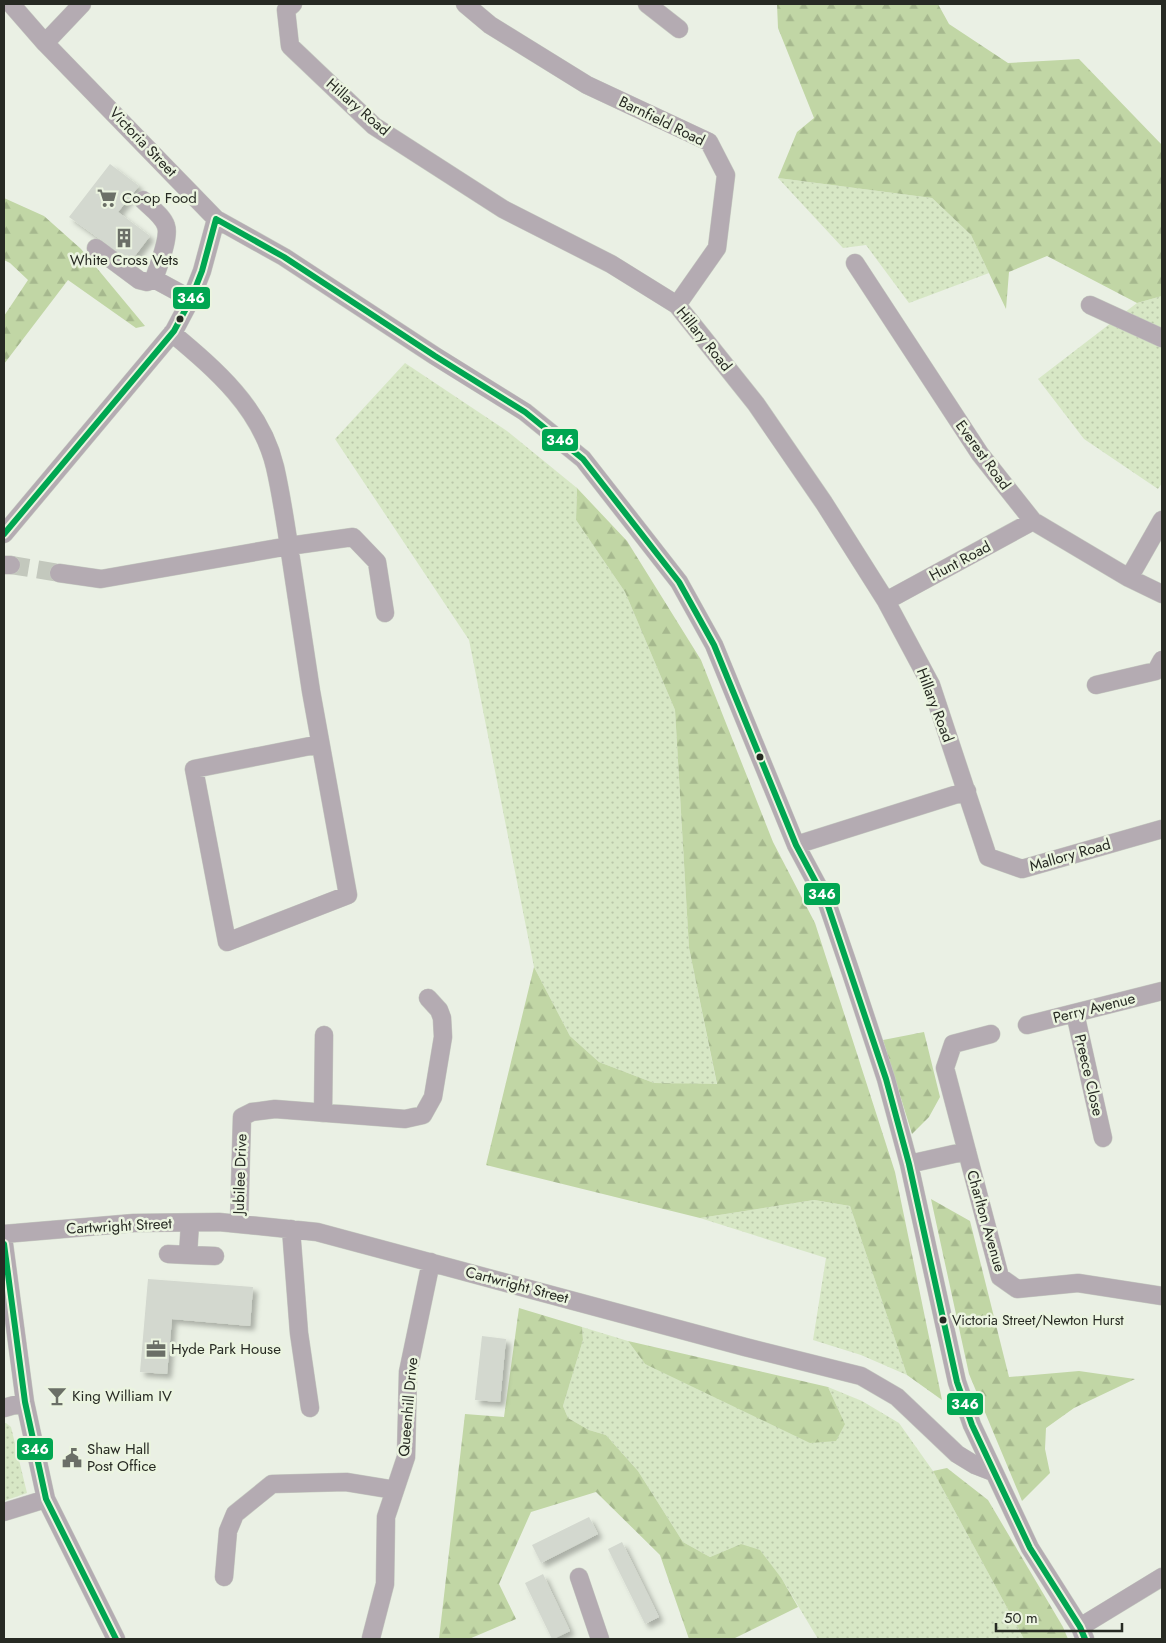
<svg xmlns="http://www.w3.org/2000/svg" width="1166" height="1643" font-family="Jost,sans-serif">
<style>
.green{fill:url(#green-dots)}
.forest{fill:url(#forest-firs)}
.building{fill:#d3d8cf;filter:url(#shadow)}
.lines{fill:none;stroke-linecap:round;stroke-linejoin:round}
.minor-tunnel{stroke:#c3c8bd;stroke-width:18;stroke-dasharray:18 9;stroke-linecap:butt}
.minor-casing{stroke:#c7ccc2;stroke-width:19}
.minor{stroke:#b4abb2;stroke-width:18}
.bus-1-casing{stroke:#ebf4e0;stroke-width:10}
.bus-1{stroke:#00a651;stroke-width:6}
.bus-dot{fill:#272a23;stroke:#ebf4e0;stroke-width:2}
.labels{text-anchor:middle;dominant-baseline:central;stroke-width:5;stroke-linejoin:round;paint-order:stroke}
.bus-label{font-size:14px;fill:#272a23;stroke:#ebf4e0;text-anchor:start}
.street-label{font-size:15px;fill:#272a23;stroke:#ebf4e0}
.poi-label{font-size:15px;fill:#272a23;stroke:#ebf4e0;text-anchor:start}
.line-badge{stroke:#ebf4e0;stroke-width:2}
.badge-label{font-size:14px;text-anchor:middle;font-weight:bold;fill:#fff}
</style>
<defs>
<pattern id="green-dots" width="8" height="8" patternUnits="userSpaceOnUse" patternTransform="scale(1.25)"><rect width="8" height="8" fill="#d7e7c5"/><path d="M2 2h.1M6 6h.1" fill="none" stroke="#b9c6a9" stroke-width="1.8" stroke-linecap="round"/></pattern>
<pattern id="forest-firs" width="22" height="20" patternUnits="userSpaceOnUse" patternTransform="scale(1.25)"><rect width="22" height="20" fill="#c1d6a5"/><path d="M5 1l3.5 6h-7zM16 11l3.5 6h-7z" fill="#a6b88e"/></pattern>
<filter id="shadow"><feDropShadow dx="4.5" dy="4.5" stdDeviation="2.5" flood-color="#0004"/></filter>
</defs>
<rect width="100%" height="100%" fill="#eaf0e4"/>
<path class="green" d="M778 178 932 198 971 235 989 273 909 303 866 245 843 248Z
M1162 296V483L1158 489 1084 439 1038 379 1137 303Z
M405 363 507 431 577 488 576 520 625 592 675 710 689 948 717 1085 654 1083 599 1062 570 1036 534 967 469 640 335 439Z
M814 1200 850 1206 907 1375 861 1355 813 1340 826 1258 700 1218Z
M582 1327 628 1341 645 1364 845 1424 828 1387 862 1401 899 1423 933 1471 1024 1639H818L782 1579 741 1544 710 1557 683 1542 638 1471 606 1435 589 1430 568 1418 563 1406 583 1340Z
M4 1423H6L11 1427 27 1493 4 1501Z"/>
<path class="forest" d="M777 4H938L949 24 1008 63 1079 59 1162 145V296L1137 303 1047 256 1009 272 1006 309 971 235 932 198 778 178 797 132 814 118 778 28Z
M4 198 44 216 81 249 145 326 136 328 68 280 4 364V316L28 280 10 263 4 260Z
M577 488 627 541 701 660 773 842 815 923 895 1172 942 1400 907 1375 850 1206 814 1200 700 1218 486 1165 534 967 570 1036 599 1062 654 1083 717 1084 689 948 675 710 625 592 576 520Z
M924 1032 940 1097 929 1117 912 1134 883 1040Z
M931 1199 970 1221 1009 1377 1079 1371 1135 1379 1074 1408 1046 1428 1045 1449 1050 1473 1022 1501 969 1374Z
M519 1308 582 1327 583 1340 563 1406 568 1418 589 1430 606 1435 638 1471 683 1542 710 1557 741 1544 760 1550 782 1579 798 1607 733 1639H689L660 1555 596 1492 531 1512 499 1584 516 1619 469 1639H439L465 1414 504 1417Z
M628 1341 828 1387 845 1424 836 1441 810 1443 645 1364Z
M947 1468 988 1500 1063 1627 1068 1639H1024L933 1471Z"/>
<path class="building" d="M110 164 139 186 118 212 150 236 131 261 69 217Z
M148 1279 253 1287 250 1326 172 1319 167 1374 140 1372Z
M482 1336 506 1339 500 1402 475 1400Z
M589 1517 598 1534 541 1563 532 1545Z
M622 1542 659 1617 645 1624 608 1549Z
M543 1574 570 1631 553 1639H552L525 1583Z"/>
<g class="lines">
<path class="minor-tunnel" d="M11 565 59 573"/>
<defs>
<path id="minor" d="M11 4 45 43 216 219 284 257 435 356 525 412 583 459 679 582 714 645 796 845 827 903 851 973 886 1079 909 1164 957 1382 972 1425 1030 1548 1080 1627 1085 1639
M293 4 286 10 290 46 374 126 503 209 611 264 677 305 756 404 824 503 886 601 931 685 988 857 1022 869 1162 829
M465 4 490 25 587 85 709 142 726 175 717 248 677 305
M647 4 679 29
M45 43 82 4
M143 200C150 207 163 216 166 226 170 237 158 267 154 279
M96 248 139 280 147 282 154 279 191 299
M855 263 980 454 1033 521 1129 578 1162 594
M1090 305 1162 338
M172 333C216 370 261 408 275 467 281 493 285 520 289 546L353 537 377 562 385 613
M4 534 174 331 191 299 202 271 216 219
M4 565H11
M59 573 101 579 289 546 311 691 348 895 227 942 194 769 320 744
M1129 578 1162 520
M886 601 1033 521
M1096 685 1156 671 1162 660
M796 845 967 791
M1075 1013 1103 1138
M1027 1025 1162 991
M991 1034 953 1044 945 1068 1000 1277 1017 1289 1078 1283 1162 1296
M323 1113 324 1035
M909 1164 967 1151
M239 1224 242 1117 252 1112 275 1109 405 1119 423 1115 433 1097 443 1037 442 1018 439 1010 428 998
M291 1229 299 1333 310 1408
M4 1234 134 1223 219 1222 317 1232 745 1347 861 1376 897 1397 957 1454 975 1465 993 1472
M4 1244 25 1402 46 1499 116 1639
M168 1254 188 1255 190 1223
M188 1255 215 1256
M4 1408 25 1402
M4 1512 46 1499
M224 1577 228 1531 235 1514 272 1484 346 1482 395 1490
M579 1577 600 1639
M1080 1627 1162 1577
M371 1638 385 1584 386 1517 406 1457 408 1372 431 1262"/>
</defs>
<use href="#minor" class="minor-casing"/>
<use href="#minor" class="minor"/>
<defs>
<path id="bus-1" d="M4 534 174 331 191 299 202 271 216 219 284 257 435 356 525 412 583 459 679 582 714 645 796 845 827 903 886 1079 909 1164 957 1382 972 1425 1030 1548 1080 1627 1085 1639
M4 1244 25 1402 46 1499 116 1639"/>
</defs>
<use href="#bus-1" class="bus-1-casing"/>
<use href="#bus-1" class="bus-1"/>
</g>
<defs>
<symbol id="supermarket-bare" viewBox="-9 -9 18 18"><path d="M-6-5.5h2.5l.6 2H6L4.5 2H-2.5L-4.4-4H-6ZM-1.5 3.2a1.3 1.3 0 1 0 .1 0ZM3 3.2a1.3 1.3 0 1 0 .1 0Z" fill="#6b6f67" stroke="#ebf4e0" stroke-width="2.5" paint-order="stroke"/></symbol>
<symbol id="building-bare" viewBox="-9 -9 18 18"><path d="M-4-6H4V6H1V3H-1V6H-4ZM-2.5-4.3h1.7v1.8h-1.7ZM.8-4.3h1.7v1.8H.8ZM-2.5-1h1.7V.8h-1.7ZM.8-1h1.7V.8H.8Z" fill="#6b6f67" stroke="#ebf4e0" stroke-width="2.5" paint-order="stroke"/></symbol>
<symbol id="office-bare" viewBox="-9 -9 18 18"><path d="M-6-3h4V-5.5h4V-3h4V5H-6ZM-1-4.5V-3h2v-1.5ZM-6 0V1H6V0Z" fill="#6b6f67" stroke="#ebf4e0" stroke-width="2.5" paint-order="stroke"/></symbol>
<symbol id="bar-bare" viewBox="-9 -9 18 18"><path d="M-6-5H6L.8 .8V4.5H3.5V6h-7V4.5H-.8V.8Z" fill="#6b6f67" stroke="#ebf4e0" stroke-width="2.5" paint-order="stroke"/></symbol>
<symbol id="civic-bare" viewBox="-9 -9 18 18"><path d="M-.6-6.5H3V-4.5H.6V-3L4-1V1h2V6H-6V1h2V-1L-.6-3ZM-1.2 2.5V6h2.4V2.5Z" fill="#6b6f67" stroke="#ebf4e0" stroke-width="2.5" paint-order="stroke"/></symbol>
</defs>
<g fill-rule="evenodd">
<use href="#supermarket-bare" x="93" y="184" width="28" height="28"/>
<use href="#building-bare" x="110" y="224" width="28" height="28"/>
<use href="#office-bare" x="142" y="1335" width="28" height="28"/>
<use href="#bar-bare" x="43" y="1382" width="28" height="28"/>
<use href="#civic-bare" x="58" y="1444" width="28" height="28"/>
</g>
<g class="bus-dot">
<circle cx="180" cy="319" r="4.5"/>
<circle cx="760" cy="757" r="4.5"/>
<circle cx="943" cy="1320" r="4.5"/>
</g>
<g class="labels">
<g class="bus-label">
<text x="952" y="1320">Victoria Street/Newton Hurst</text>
</g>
<g class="street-label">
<text transform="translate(358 107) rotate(41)">Hillary Road</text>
<text transform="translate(662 121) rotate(26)">Barnfield Road</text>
<text transform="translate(143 142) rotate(46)">Victoria Street</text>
<text transform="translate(704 339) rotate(51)">Hillary Road</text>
<text transform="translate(983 455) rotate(54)">Everest Road</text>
<text transform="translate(960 561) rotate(-28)">Hunt Road</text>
<text transform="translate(935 705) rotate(69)">Hillary Road</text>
<text transform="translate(1070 855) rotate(-16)">Mallory Road</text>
<text transform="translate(1094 1008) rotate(-14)">Perry Avenue</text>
<text transform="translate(1089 1075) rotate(77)">Preece Close</text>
<text transform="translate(240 1174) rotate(-88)">Jubilee Drive</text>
<text transform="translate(986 1221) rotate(74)">Charlton Avenue</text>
<text transform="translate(119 1226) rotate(-3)">Cartwright Street</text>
<text transform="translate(517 1285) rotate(15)">Cartwright Street</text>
<text transform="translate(408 1407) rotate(-85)">Queenhill Drive</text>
</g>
<g class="poi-label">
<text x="122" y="198">Co-op Food</text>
<text x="124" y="260" text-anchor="middle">White Cross Vets</text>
<text x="171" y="1349">Hyde Park House</text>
<text x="72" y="1396">King William IV</text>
<text x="87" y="1449">Shaw Hall<tspan x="87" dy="17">Post Office</tspan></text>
</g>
</g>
<g class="line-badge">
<rect x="172" y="286" width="39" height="24" rx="5" fill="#00a651"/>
<rect x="541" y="428" width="38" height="24" rx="5" fill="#00a651"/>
<rect x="803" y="882" width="38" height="24" rx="5" fill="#00a651"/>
<rect x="946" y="1392" width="38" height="24" rx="5" fill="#00a651"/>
<rect x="16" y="1437" width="38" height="24" rx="5" fill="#00a651"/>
</g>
<g class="badge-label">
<text x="191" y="303">346</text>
<text x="560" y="445">346</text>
<text x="822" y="899">346</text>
<text x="965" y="1409">346</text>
<text x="35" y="1454">346</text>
</g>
<rect width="1166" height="1643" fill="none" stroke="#272a23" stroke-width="10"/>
<path d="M996 1623v8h126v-8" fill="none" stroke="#272a23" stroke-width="2.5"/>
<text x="1004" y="1623" font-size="15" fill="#272a23" stroke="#ebf4e0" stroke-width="4" paint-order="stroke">50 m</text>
</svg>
